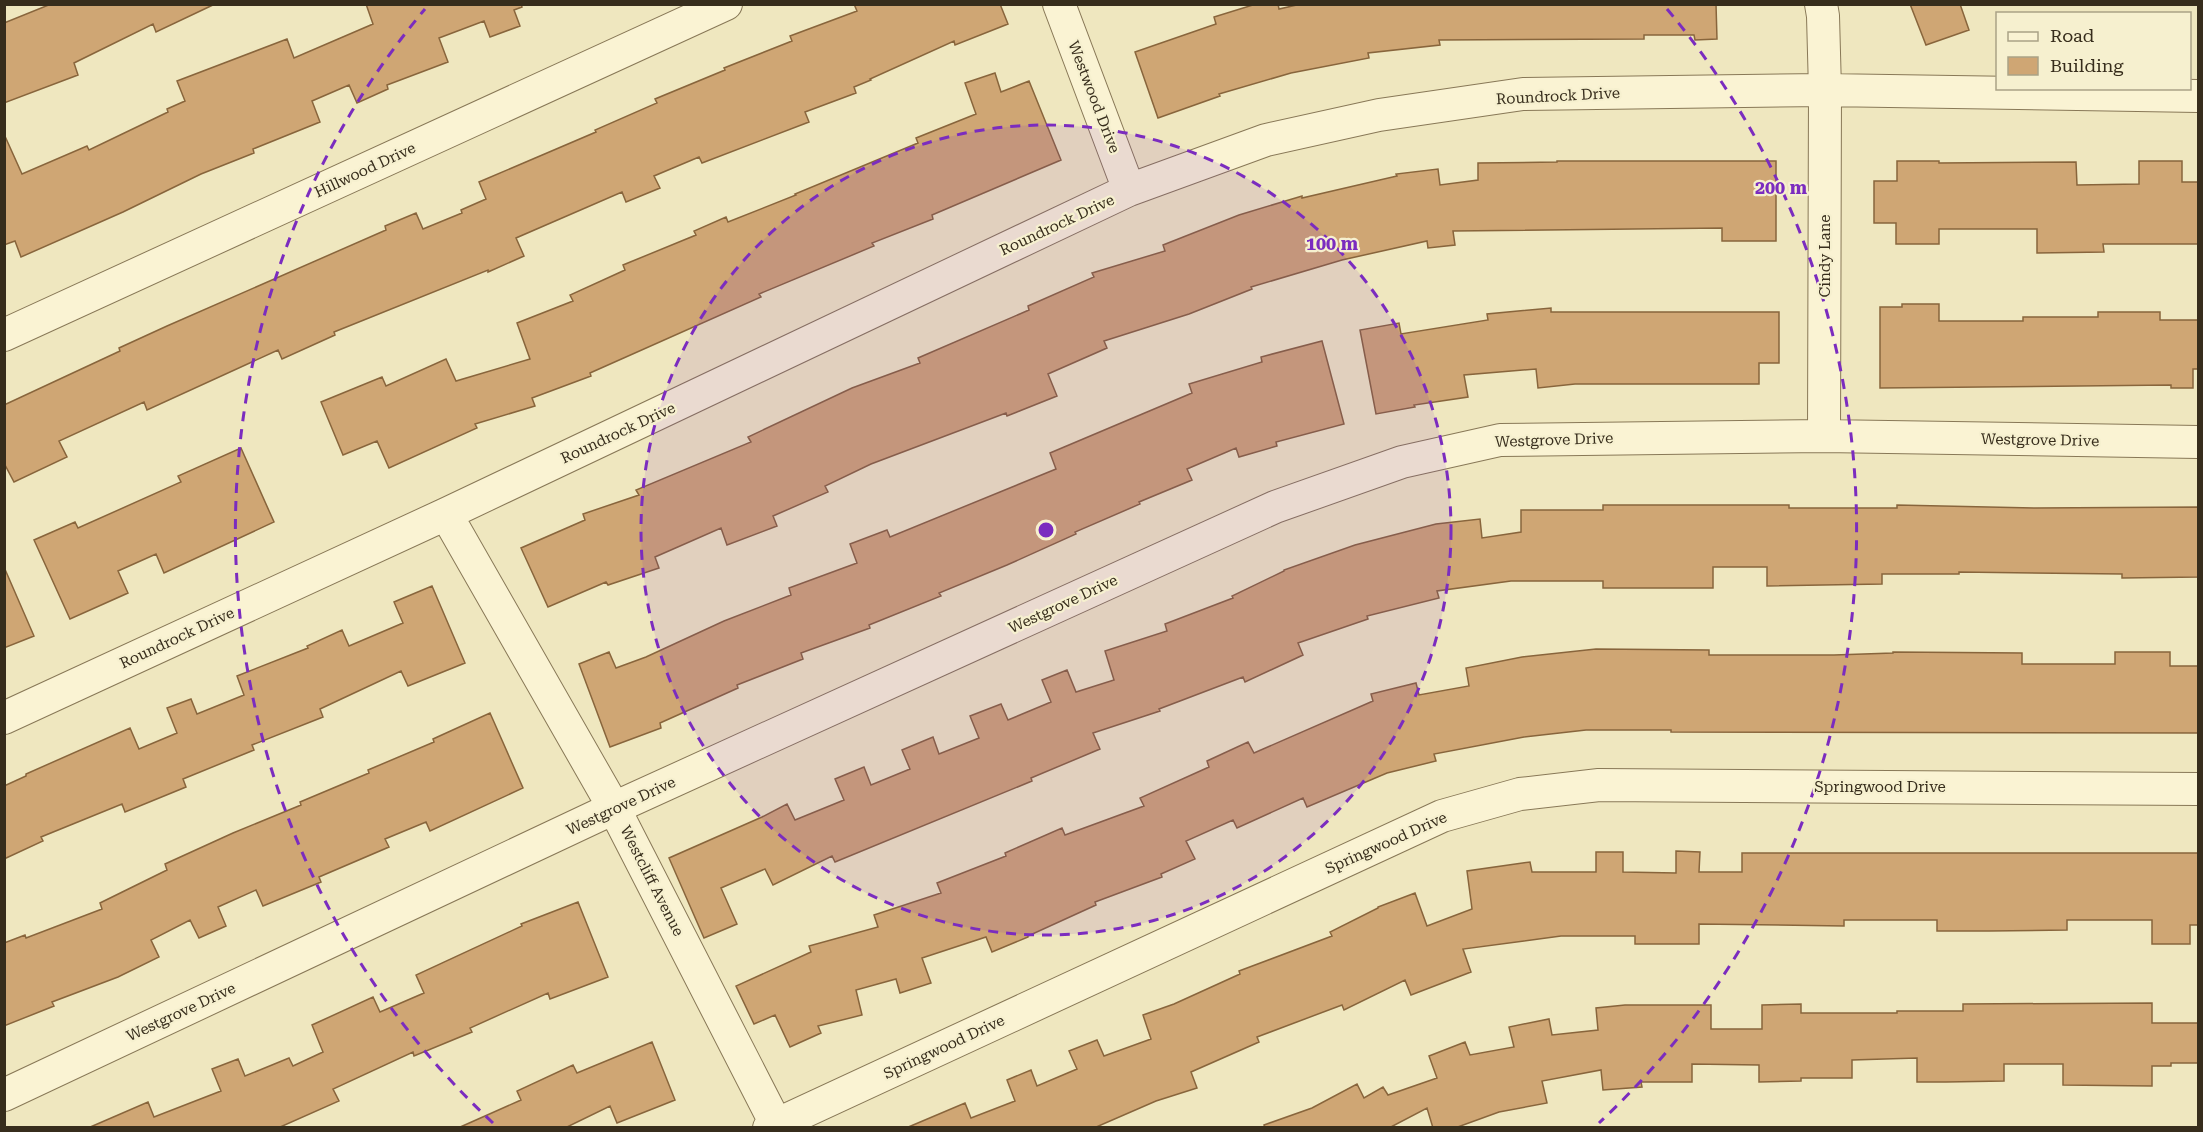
<svg xmlns="http://www.w3.org/2000/svg" width="2203" height="1132" font-family="'Roboto Serif',serif">
<style>
.building{fill:#cfa674;stroke:#88653c;stroke-width:1.5}
.lines{fill:none;stroke-linecap:round;stroke-linejoin:round}
.street-casing{stroke:#887857;stroke-width:34}
.street{stroke:#faf3d3;stroke-width:32}
.ring{fill:none;stroke:#7b2cbf;stroke-width:3;stroke-dasharray:10 8}
.labels{text-anchor:middle;dominant-baseline:central;stroke-width:4.5;stroke-linejoin:round;paint-order:stroke}
.street-label{font-size:15px;fill:#372d1c;stroke:#f6f0cf}
.centre{fill:#7b2cbf;stroke:#f6f0cf;stroke-width:3}
.ring-label{font-size:18px;text-anchor:middle;font-weight:bold;fill:#7b2cbf;stroke:#f6f0cf;stroke-width:4.5;stroke-linejoin:round;paint-order:stroke}
</style>
<rect width="100%" height="100%" fill="#efe7bf"/>
<path class="building" d="M51 4H215L156 32 153 24 74 63 78 75 4 103V23Z
M366 4H521L522 7 514 10 520 26 490 37 484 21 439 38 448 62 387 85 388 89 357 103 349 85 312 101 320 122 253 149 254 153 201 174 123 212 21 257 15 241 4 245V134L22 174 87 146 89 150 168 112 167 109 185 101 177 81 287 39 294 58 373 24Z
M854 4H1000L1008 24 955 45 954 41 870 79 871 80 854 87 856 93 805 112 809 122 702 163 699 157 654 176 660 188 626 202 622 192 516 238 524 256 488 272V270L334 332 335 335 282 359 278 350 147 410 144 402 59 441 67 457 14 482 4 463V405L120 351 119 348 167 326 386 230 385 226 416 213 423 229 462 213 461 210 486 199 479 182 596 132 595 130 657 103 655 99 725 70 724 68 792 41 790 36 857 11Z
M1256 4H1278L1279 9 1301 4H1716L1717 39 1695 40 1694 35H1644V39L1439 40 1440 45 1368 53 1369 58 1291 73 1219 94 1220 96 1158 118 1135 52 1216 24 1214 17Z
M1910 4H1960L1969 30 1926 45Z
M995 73 1001 92 1029 81 1061 160 932 215 933 219 872 243 874 246 759 294 761 297 590 373 591 376 532 398 535 406 475 424 477 428 389 468 377 441 343 455 321 402 382 377 386 386 446 359 456 381 530 359 517 323 573 301 570 295 625 270 623 265 696 235 694 231 726 217 728 222 796 195 795 194 918 143 916 138 976 114 965 83Z
M1557 161H1776V241H1722V228L1453 231 1455 245 1428 248 1427 241 1342 260 1251 287 1252 289 1189 314 1104 341 1107 348 1048 374 1057 396 1007 416 1006 413 871 464 825 486 828 492 773 516 777 526 727 545 721 528 655 557 659 568 608 585 606 582 548 607 521 548 585 520 583 514 639 495 636 490 751 442 748 437 852 388 920 363 918 358 1029 310 1028 306 1094 277 1092 273 1165 251 1163 245 1239 215 1302 196V198L1397 176 1396 174 1438 169 1440 185 1478 180V163L1557 162Z
M1897 161H1939V163L2076 162 2077 185 2139 184V161H2182V182H2199V244H2103L2104 252 2037 253V229H1939V244H1896V223H1874V181H1897Z
M1902 304H1939V321H2023V317H2098V312H2160V320H2199V369H2193V388H2171V385L1880 388V307H1902Z
M1551 308V312H1779V363H1759V384H1575L1538 388 1536 369 1464 375 1468 397 1414 405 1415 407 1376 414 1360 330 1399 323 1401 334 1488 320 1487 314Z
M1322 341 1344 424 1276 442 1277 446 1239 457 1236 448 1187 469 1192 480 1139 502 1140 504 1075 532 1076 534 1007 565 939 593 941 596 869 625 870 628 801 653 803 659 737 685 738 688 660 723 661 728 610 747 579 664 609 652 616 668 646 657 724 621 791 595 789 588 857 563 850 544 887 530 890 537 1056 469 1050 453 1192 393 1189 384 1262 362 1261 357Z
M241 448 274 522 164 573 156 554 118 571 128 593 70 619 34 540 75 522 78 528 181 482 178 476Z
M1603 505H1789V508H1897V505L2035 508 2199 507V577L2122 578V574L1959 572V574H1882V584L1767 586V567H1713V588H1603V581H1511L1437 591 1439 598 1367 616 1368 619 1298 643 1303 655 1245 682 1243 677 1159 709 1160 711 1093 733 1100 749 1031 778 1032 781 835 862 832 856 773 885 765 869 721 888 737 924 704 938 669 858 762 817 787 804 795 820 844 800 835 779 864 767 871 785 910 769 902 750 933 737 939 754 979 738 970 716 1001 704 1008 720 1051 702 1042 680 1067 670 1076 692 1114 680 1105 651 1167 631 1165 624 1233 598 1232 596 1284 571V570L1355 545 1436 524 1480 519 1482 538 1521 532V510H1603Z
M4 567 34 636 4 648Z
M432 586 465 663 408 686 401 671 320 709 323 717 252 745 254 750 183 779 186 787 125 812 122 804 41 837 43 841 4 859V786L26 776V774L130 728 139 749 177 733 167 708 191 699 197 714 244 695 237 676 308 648 307 646 342 630 349 646 403 623 394 602Z
M1596 649 1709 650V655H1834L1893 653V652L2022 653V664H2115V652H2170V666H2199V733L1671 732V730H1586L1524 737 1434 754 1436 761 1387 773 1307 807 1303 798 1237 828 1233 820 1186 841 1195 859 1161 874 1162 877 1095 902 1096 905 1028 936V937L992 952 986 937 922 958 931 983 900 993 896 979 856 990 862 1015 818 1026 821 1033 790 1047 775 1015 754 1024 736 986 811 952 809 946 878 927 874 915 941 893 937 883 1006 856 1005 853 1062 828 1065 835 1144 806 1140 798 1209 767 1207 761 1248 742 1254 753 1373 701 1371 694 1416 683 1419 695 1469 686 1466 668 1522 657Z
M490 713 523 788 430 831 426 822 385 839 389 847 319 877 321 882 263 906 256 890 218 907 226 926 199 938 190 920 151 940 159 957 118 977 52 1002 54 1006 4 1026V943L25 935 26 938 102 909 100 903 167 870 165 864 233 833 301 805 300 802 369 773 368 770 434 742 433 739Z
M1676 851 1700 852 1699 872H1742V853H2199V925H2190V944H2152V920H2067V930L1989 931H1937V920H1844V926L1699 924V944H1635V936H1561L1463 949 1471 972 1411 995 1405 980 1344 1010 1342 1005 1257 1037 1259 1042 1191 1072 1197 1088 1156 1101 1094 1128H906L965 1103 971 1118 1015 1101 1007 1080 1031 1070 1037 1086 1077 1069 1069 1051 1097 1040 1104 1056 1151 1039 1143 1015 1174 1004 1240 974 1239 971 1332 936 1330 932 1378 908V907L1415 893 1427 926 1472 909 1467 871 1530 862 1532 872H1596V852H1623V872L1676 873Z
M578 902 608 977 550 999 548 993 470 1028 472 1032 414 1056 413 1052 333 1089 339 1101 278 1128H88L148 1102 154 1117 221 1091 212 1069 238 1059 245 1076 289 1058 293 1066 323 1052 312 1025 373 997 380 1012 424 993 416 975 522 926 521 924Z
M2152 1003V1023H2199V1063H2171V1066H2152V1086L2063 1085V1064H2004V1081L1946 1082H1917V1058L1852 1060V1078H1801V1081L1759 1082V1065L1692 1064V1082H1641L1642 1087 1603 1090 1601 1070 1542 1081 1547 1103 1499 1112 1455 1128H1433L1427 1108 1389 1128H1265L1264 1125 1312 1108 1357 1084 1364 1098 1383 1087 1388 1095 1437 1078 1429 1056 1465 1042 1470 1055 1514 1047 1509 1027 1549 1019 1552 1035 1598 1030 1596 1008 1625 1005H1711V1029H1762V1005L1801 1004V1013H1897V1011H1963V1004Z
M652 1042 675 1100 617 1123 610 1106 565 1128H458L521 1100 517 1091 573 1065 577 1073Z"/>
<g class="lines">
<defs>
<path id="street" d="M1059 4 1129 190
M1821 4 1823 16 1825 90 1824 436
M4 335 726 4
M446 514 614 808 778 1128
M4 718 446 514 1129 190 1266 140 1379 115 1523 94 1825 90 2198 96
M4 1095 614 808 1275 507 1402 462 1500 440 1824 436 2198 442
M769 1128 1442 816 1520 794 1599 785 2198 789"/>
</defs>
<use href="#street" class="street-casing"/>
<use href="#street" class="street"/>
</g>
<circle cx="1046" cy="530" r="405" fill="#7b2cbf" fill-opacity=".12"/>
<g class="ring">
<circle cx="1046" cy="530" r="405"/>
<path d="M493 1123A811 811 0 0 1 425 9M1667 9A811 811 0 0 1 1599 1123"/>
</g>
<g class="labels">
<g class="street-label">
<text transform="translate(1558 96) rotate(-3)">Roundrock Drive</text>
<text transform="translate(1094 97) rotate(69)">Westwood Drive</text>
<text transform="translate(365 170) rotate(-25)">Hillwood Drive</text>
<text transform="translate(1057 225) rotate(-25)">Roundrock Drive</text>
<text transform="translate(1825 256) rotate(-90)">Cindy Lane</text>
<text transform="translate(618 433) rotate(-25)">Roundrock Drive</text>
<text transform="translate(1554 440) rotate(-2)">Westgrove Drive</text>
<text transform="translate(2040 440) rotate(1)">Westgrove Drive</text>
<text transform="translate(1063 604) rotate(-25)">Westgrove Drive</text>
<text transform="translate(177 638) rotate(-25)">Roundrock Drive</text>
<text x="1880" y="787">Springwood Drive</text>
<text transform="translate(621 806) rotate(-25)">Westgrove Drive</text>
<text transform="translate(1386 843) rotate(-24)">Springwood Drive</text>
<text transform="translate(652 881) rotate(63)">Westcliff Avenue</text>
<text transform="translate(181 1012) rotate(-25)">Westgrove Drive</text>
<text transform="translate(944 1047) rotate(-25)">Springwood Drive</text>
</g>
</g>
<circle cx="1046" cy="530" r="9" class="centre"/>
<g class="ring-label">
<text x="1781" y="194">200 m</text>
<text x="1332" y="250">100 m</text>
</g>
<rect width="2203" height="1132" fill="none" stroke="#372d1c" stroke-width="12"/>
<rect x="1996" y="12" width="195" height="78" fill="#f6f0cf" stroke="#aaa287" stroke-width="1.5"/>
<rect x="2008" y="32" width="30" height="9" fill="#faf3d3" stroke="#aaa287" stroke-width="1.5"/>
<text x="2050" y="42" font-size="18" fill="#372d1c">Road</text>
<rect x="2008" y="57" width="30" height="18" fill="#cfa674" stroke="#aaa287" stroke-width="1.5"/>
<text x="2050" y="72" font-size="18" fill="#372d1c">Building</text>
</svg>
